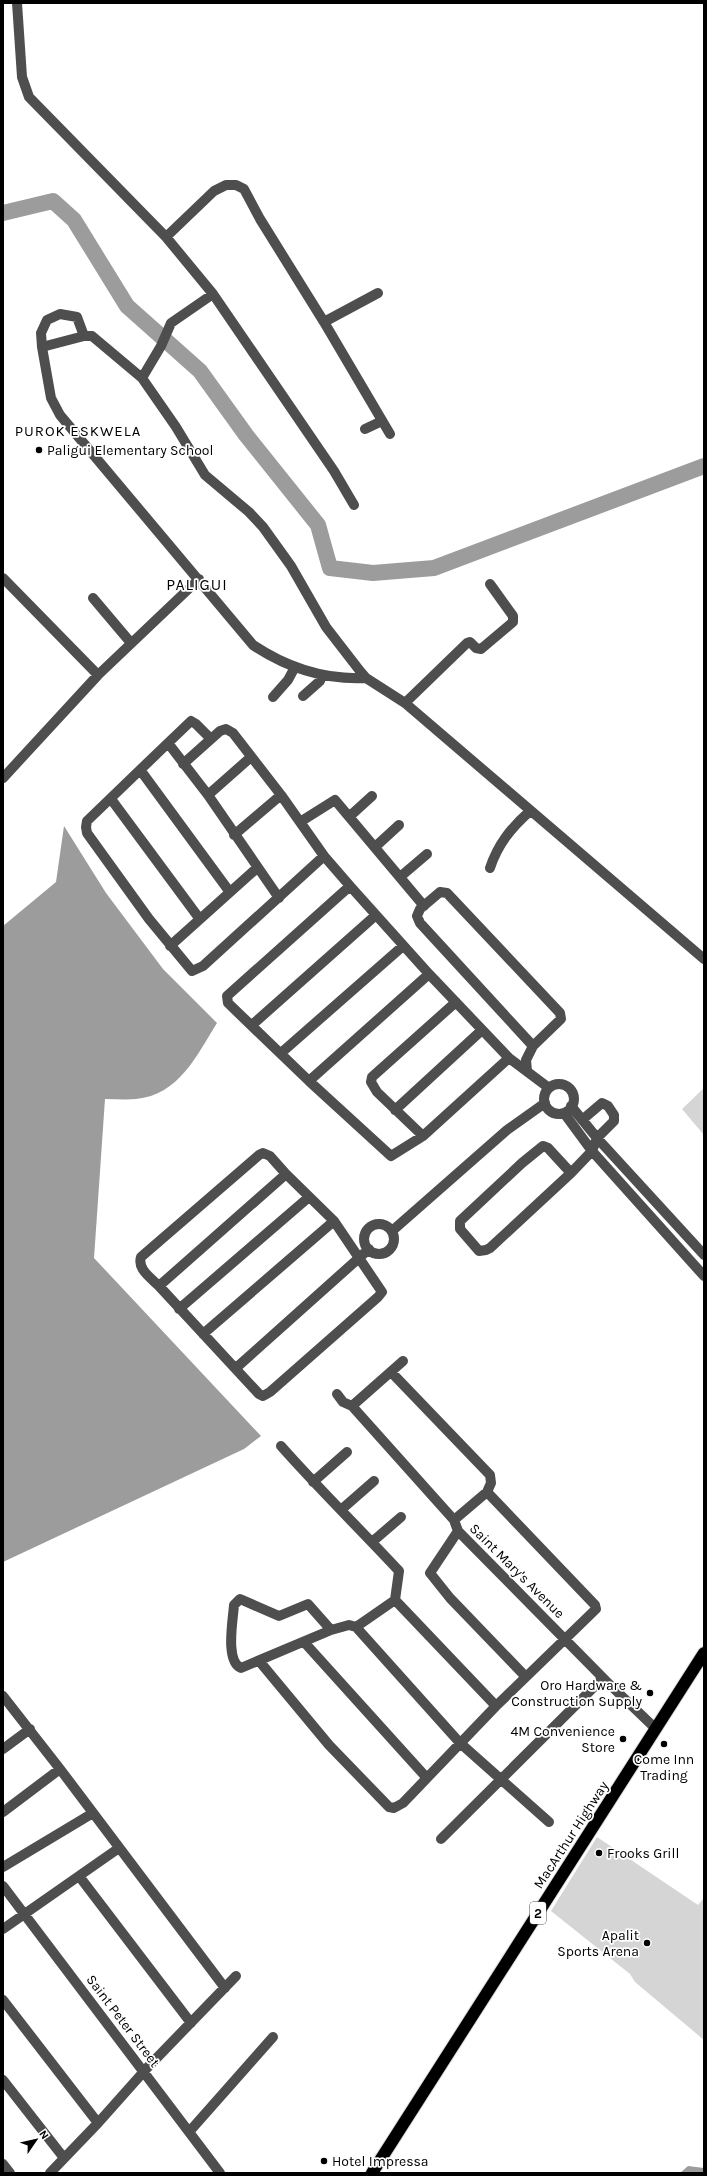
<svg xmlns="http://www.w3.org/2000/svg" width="707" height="2176" font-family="Karla,sans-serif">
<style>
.green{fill:#d5d5d5}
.water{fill:#9c9c9c}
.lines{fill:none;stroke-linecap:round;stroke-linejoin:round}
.river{stroke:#9c9c9c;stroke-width:16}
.highway-casing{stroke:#dbdbdb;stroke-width:14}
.minor{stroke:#4e4e4e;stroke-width:10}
.highway{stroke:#000;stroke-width:12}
.poi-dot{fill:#000;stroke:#fff;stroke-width:1.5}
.labels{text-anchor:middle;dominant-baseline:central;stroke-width:3.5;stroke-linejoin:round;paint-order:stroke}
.shield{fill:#fff;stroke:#4c4c4c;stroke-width:1}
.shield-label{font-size:13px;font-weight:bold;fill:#000}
.poi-label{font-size:14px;fill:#000;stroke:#fff;text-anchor:start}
.street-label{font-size:14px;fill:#000;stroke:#fff}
.neighbourhood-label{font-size:15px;letter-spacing:1px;fill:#000;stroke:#fff}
.quarter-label{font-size:16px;letter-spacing:1px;fill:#000;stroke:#fff}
</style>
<rect width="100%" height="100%" fill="#fff"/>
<path class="green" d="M704 1088V1135L682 1109Z
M597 1837 698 1905 704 1898V2040L635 1982 630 1974 551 1911Z"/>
<path class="water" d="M64 826 106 893 163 969 217 1023C197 1055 179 1095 136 1099 126 1100 115 1099 105 1099L94 1258 261 1436 244 1449 3 1562V926L56 882Z
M688 2166 704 2168V2173H680Z"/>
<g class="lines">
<path class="river" d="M3 213 53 201 74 220 127 306 200 371 246 435 318 525 330 568 373 573 434 568 704 466"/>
<defs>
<path id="highway" d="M372 2173 704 1653"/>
</defs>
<use href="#highway" class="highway-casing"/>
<path class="minor" d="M17 3 22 77 29 97 166 237 213 294 334 471 354 505
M166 237 214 191 226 185H236L244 189 260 219 324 322 390 434
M324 322 378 293
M84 336 42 347 51 398 60 415 253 645C286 667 325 680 366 678
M42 347 41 333 47 320 60 314 77 317 84 336H92L142 378 176 427 205 475 249 512 263 527 291 566 326 627 360 671 366 678 405 703 704 959
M142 378 161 346 171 323 213 294
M365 429 382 421
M3 578 98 675
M93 598 131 643
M303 696 320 681 322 675
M273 697 288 680 295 667
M405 703 467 643 470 642 476 648 481 649 513 622V616L490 584
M168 743 191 721 196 724 210 738
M183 764 220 731 226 729 233 733 281 795 324 856
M141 771 229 891
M3 778 98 675 199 579
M208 795 251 757
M111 799 199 918
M350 816 372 796
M300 822 335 800 424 906
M234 835 281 795
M375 847 399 825
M490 868C498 844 511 828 530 811
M400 877 427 854
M279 898 208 795 168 743 87 821 86 827 87 833 149 919 192 971 203 966 324 856 350 886
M170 946 257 868
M252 1025 376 915
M281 1053 403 946
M509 1058 423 1136 391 1156 309 1081 228 1003 227 996 350 886 429 974 509 1058 549 1088
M527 1071 526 1060 533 1046 420 923 417 916 420 909 440 892 447 893 560 1013 561 1019 533 1046
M309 1081 429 974
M544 1099a15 15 0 1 1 30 0a15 15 0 1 1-30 0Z
M571 1106 597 1138 704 1255
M395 1110 482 1030
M564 1113 592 1151 704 1276
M423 1136 377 1092 371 1082 372 1077 456 1002
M571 1173 548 1148 543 1146 522 1163 460 1221V1229L479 1251 486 1250 490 1248 571 1173 592 1151 597 1138 614 1121V1115L608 1106 602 1103 582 1120
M286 1174 334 1221 382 1292 378 1297 270 1392 263 1396 259 1394 159 1286Z
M364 1239a15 15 0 1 1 30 0a15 15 0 1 1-30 0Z
M392 1231 507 1130 545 1103
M159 1286C151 1278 137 1269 141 1257L259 1155 263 1153 270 1156 286 1174
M179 1309 309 1197
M203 1334 334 1221
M236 1368 369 1249
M337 1394 343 1402 352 1406 454 1520 458 1531 606 1681 656 1729
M352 1406 403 1361
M281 1446C319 1489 360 1529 399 1571L395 1600 496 1706
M313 1482 347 1452
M342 1509 374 1481
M454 1520 487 1492
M458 1531 430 1573 450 1598 525 1676
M372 1542 401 1517
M356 1627 460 1743 549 1822
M331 1630 308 1604 279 1616 240 1599 234 1605C233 1620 225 1661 241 1668L331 1630 349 1625 356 1627 395 1600
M304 1642 426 1777
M260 1662 329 1745 389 1807 394 1808 403 1803 496 1706 596 1609 595 1605 487 1492 491 1483 490 1475 392 1373
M3 1696 60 1769 225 1988
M3 1749 30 1729
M3 1812 60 1769
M441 1839 603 1678
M3 1867 93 1813
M79 1876 191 2023
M3 1886 220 2173
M3 1929 119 1848
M3 2000 98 2123
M3 2080 64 2158
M189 2132 273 2037
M3 2164 10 2173
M50 2173 98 2123 147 2068 236 1976"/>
<use href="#highway" class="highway"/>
</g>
<g class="poi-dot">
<circle cx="39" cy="450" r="4"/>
<circle cx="650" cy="1693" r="4"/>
<circle cx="623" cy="1739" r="4"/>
<circle cx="664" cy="1744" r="4"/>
<circle cx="599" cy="1853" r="4"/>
<circle cx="647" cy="1943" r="4"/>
<circle cx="324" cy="2161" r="4"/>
</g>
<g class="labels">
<rect class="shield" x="530" y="1902" width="16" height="22" rx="3"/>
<g class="shield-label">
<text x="538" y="1913">2</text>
</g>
<g class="poi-label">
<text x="47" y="450">Paligui Elementary School</text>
<text x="642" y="1685" text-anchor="end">Oro Hardware &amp;<tspan x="642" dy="16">Construction Supply</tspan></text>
<text x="615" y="1731" text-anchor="end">4M Convenience<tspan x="615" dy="16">Store</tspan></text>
<text x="664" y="1759" text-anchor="middle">Come Inn<tspan x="664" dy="16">Trading</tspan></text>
<text x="607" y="1853">Frooks Grill</text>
<text x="639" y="1935" text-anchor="end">Apalit<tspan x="639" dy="16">Sports Arena</tspan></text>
<text x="332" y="2161">Hotel Impressa</text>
</g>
<g class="street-label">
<text transform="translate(517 1571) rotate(45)">Saint Mary's Avenue</text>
<text transform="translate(571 1835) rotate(-57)">MacArthur Highway</text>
<text transform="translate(123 2021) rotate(53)">Saint Peter Street</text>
</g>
<g class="neighbourhood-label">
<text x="78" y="431">PUROK ESKWELA</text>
</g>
<g class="quarter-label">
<text x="197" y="584">PALIGUI</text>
</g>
</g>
<rect width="707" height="2176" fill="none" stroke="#000000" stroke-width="8"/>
<g transform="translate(36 2140) rotate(56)" stroke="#ffffff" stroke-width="3" paint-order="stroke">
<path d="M0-3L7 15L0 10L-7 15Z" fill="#000000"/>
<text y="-6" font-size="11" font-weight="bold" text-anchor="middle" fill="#000000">N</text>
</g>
</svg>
